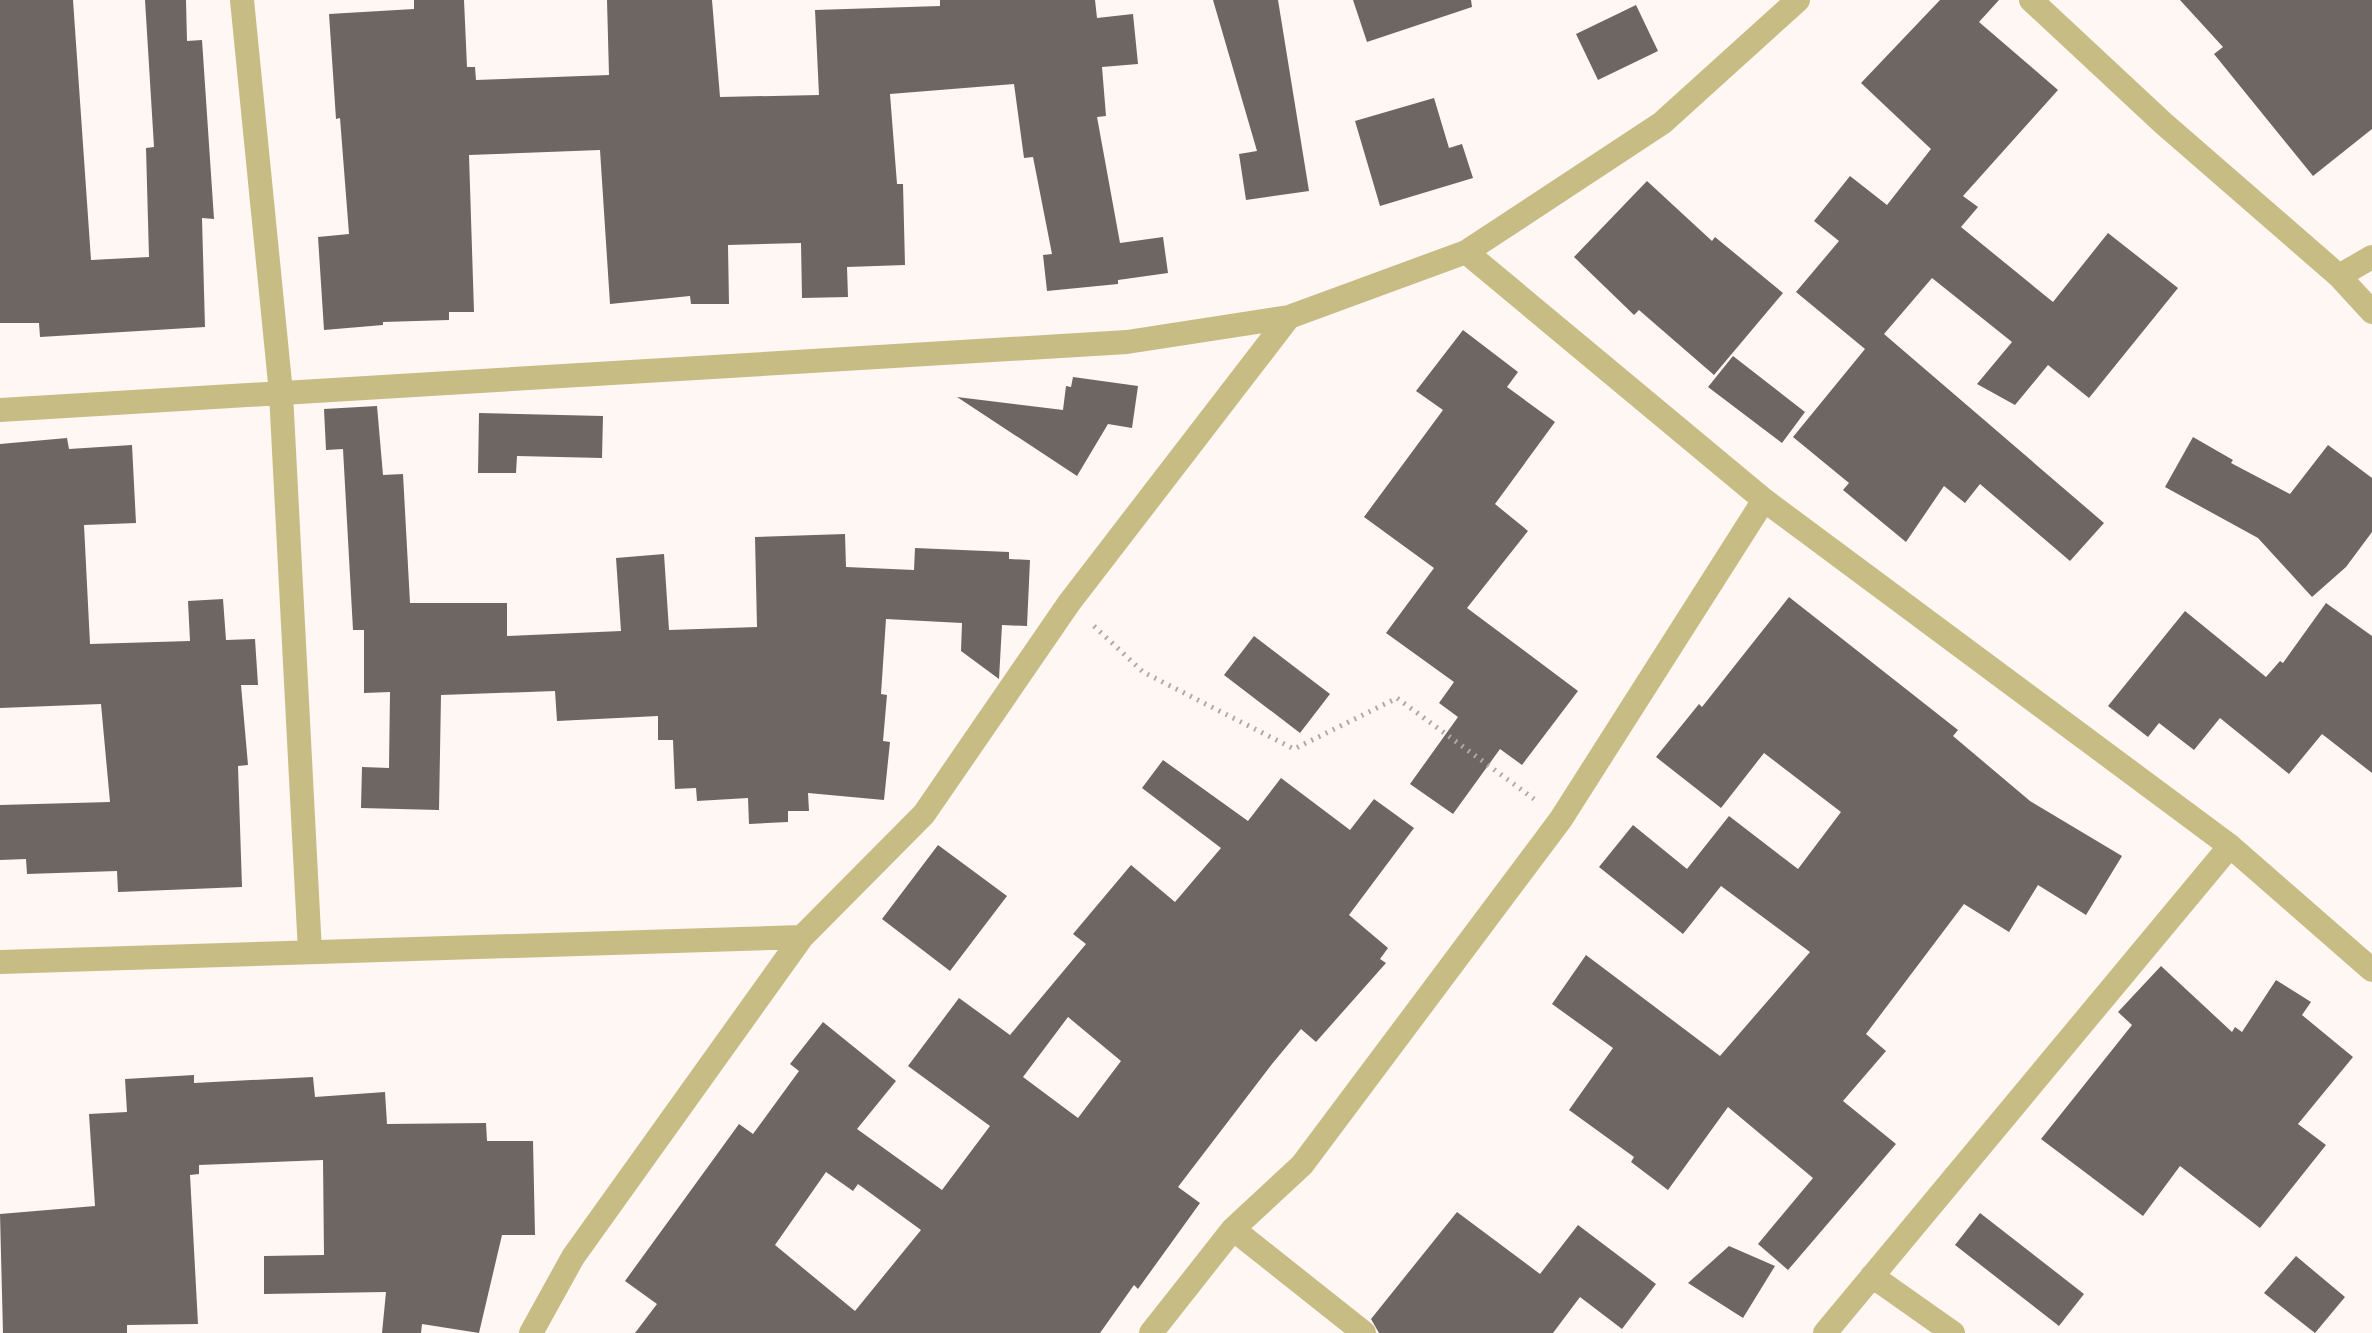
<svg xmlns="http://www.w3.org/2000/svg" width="2372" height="1333" font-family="Roboto,sans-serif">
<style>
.building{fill:#6e6662;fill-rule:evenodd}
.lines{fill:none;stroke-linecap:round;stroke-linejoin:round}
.path{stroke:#b0a9a7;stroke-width:5;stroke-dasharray:2 6;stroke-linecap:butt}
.minor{stroke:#c8bc85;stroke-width:24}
</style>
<rect width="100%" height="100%" fill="#fff7f3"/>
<path class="building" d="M0 0H73L91 260 149 257 146 148 154 147 145 0H186L187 41 202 40 214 219 202 218 205 327 40 337 39 323H0Z
M414 0H464L467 67H475L476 80 609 75 607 0H712L720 97 819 95 815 10 940 6V0H1095L1097 18 1133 14 1138 64 1102 67 1106 116 1097 117 1120 243 1163 237 1168 273 1118 280V284L1047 291 1043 255 1052 254 1033 157 1024 158 1014 84 890 94 897 184H903L905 265 847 267 848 297 802 298 801 243 728 245 729 304H691L690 296 610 304 600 150 469 155 474 312H449V320L383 322V325L324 330 318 237 349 234 340 118 336 119 329 14 414 9Z
M1213 0H1278L1309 191 1246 200 1239 154 1257 151Z
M1353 0H1471L1472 7 1367 42Z
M1940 0H1999L1979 22 2058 90 1963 196 1978 207 1961 227 2053 302 2108 233 2178 288 2089 398 2048 365 2015 405 1977 384 2012 342 1932 278 1884 334 2104 523 2070 561 1980 484 1965 503 1944 486 1906 542 1843 490 1849 483 1793 437 1865 349 1796 292 1839 241 1814 221 1850 176 1887 205 1931 149 1861 83Z
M2180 0H2372V129L2313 176 2214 54 2223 47Z
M1636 5 1658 51 1598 80 1576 34Z
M1434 98 1449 148 1462 144 1473 178 1380 206 1355 121Z
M1647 181 1712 241 1715 237 1783 293 1714 375 1639 310 1634 315 1574 257Z
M1463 330 1518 372 1507 387 1555 422 1495 504 1528 531 1467 608 1578 691 1522 765 1500 749 1453 814 1410 784 1458 717 1439 703 1454 682 1386 633 1434 568 1364 517 1443 410 1416 391Z
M1733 356 1805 412 1782 443 1708 387Z
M1073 377 1138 386 1132 428 1108 424 1077 476 957 397 1063 410 1066 386 1071 387Z
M377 406 383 475 403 474 410 603H507V636L621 631 616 558 664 554 669 630 757 627 755 537 845 534 846 567 914 570 915 548 1009 552V559L1030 560 1027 626 1002 625 999 679 961 651 962 623 886 619 881 694 887 695 883 741 890 742 884 800 808 793 809 811H788V822L749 824 748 798 697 801 696 788 675 789 673 740H658V716L557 721 555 691 441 695 439 810 361 808 362 767 389 768 390 692 364 693V630H353L343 449 326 450 324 409Z
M479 413 603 416 602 458 517 456 516 473H478Z
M2193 437 2233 460 2231 463 2290 494 2328 445 2372 478V532L2346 567 2312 597 2258 538 2165 487Z
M67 438 69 449 132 445 136 523 84 525 90 644 190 641 188 601 223 599 226 640 255 639 258 685H241L248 765 238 766 242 887 118 892 117 871 27 874 26 859 0 860V805L110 802 101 704 0 708V444Z
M1789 597 1958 730 1953 736 2030 801 2122 856 2086 915 2038 885 2009 932 1964 904 1866 1034 1886 1051 1843 1101 1896 1144 1788 1270 1758 1244 1813 1178 1728 1107 1668 1190 1631 1162 1634 1157 1569 1110 1613 1048 1552 1004 1586 955 1720 1056 1810 952 1721 886 1683 934 1599 867 1633 825 1687 869 1729 816 1798 869 1841 812 1764 753 1721 808 1656 757 1699 704 1702 707Z
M2326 603 2372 636V773L2322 734 2289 774 2220 718 2194 750 2159 723 2148 737 2108 706 2185 611 2266 677 2280 661 2283 663Z
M1254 636 1330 694 1300 733 1224 675Z
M1163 760 1248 821 1281 778 1350 830 1374 799 1414 828 1349 915 1388 948 1380 959 1386 963 1316 1042 1301 1029 1272 1064 1178 1187 1200 1203 1138 1289 1134 1285 1100 1333H635L657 1304 625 1281 739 1124 753 1134 799 1071 790 1064 823 1022 896 1081 857 1129 942 1190 990 1126 908 1066 959 998 1010 1035 1086 944 1073 934 1131 865 1175 902 1221 848 1142 788ZM1068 1017 1121 1061 1078 1118 1023 1077ZM826 1172 853 1191 858 1184 921 1230 855 1311 775 1245Z
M938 845 1007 896 950 971 882 919Z
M2161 966 2232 1032 2235 1027 2242 1032 2276 980 2311 1002 2302 1015 2353 1057 2298 1124 2326 1145 2260 1228 2180 1166 2143 1216 2041 1139 2132 1025 2118 1012Z
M194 1075V1083L313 1077 315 1097 385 1092 387 1124 486 1123 487 1141H533L535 1235H502L479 1333 422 1324 421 1333H382L386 1292 264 1294V1256L324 1255 323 1160 199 1165V1174L190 1175 198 1324 127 1325V1333H3L0 1214 95 1206 89 1114 127 1112 125 1079Z
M1457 1212 1540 1274 1578 1225 1656 1284 1622 1329 1580 1297 1553 1333H1379L1371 1319Z
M1980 1213 2084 1294 2059 1326 1955 1245Z
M1729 1246 1775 1266 1743 1318 1688 1283Z
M2296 1256 2345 1297 2315 1333 2264 1293Z"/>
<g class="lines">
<path class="path" d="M1094 626 1143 672 1294 749 1397 698 1534 799"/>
<path class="minor" d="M242 0 281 393 310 952
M2031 0 2163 123 2339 276 2372 312
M1466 252 1764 500 2230 846 2372 970
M2339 276 2372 257
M0 410 1127 342 1289 317 1466 252 1662 123 1798 0
M0 962 802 937 924 814 1069 603 1289 317
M1233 1229 1364 1333
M1872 1276 1953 1333
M531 1333 573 1257 802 937
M1151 1333 1233 1229 1302 1165 1561 819 1764 500
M1825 1333 2230 846"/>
</g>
</svg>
